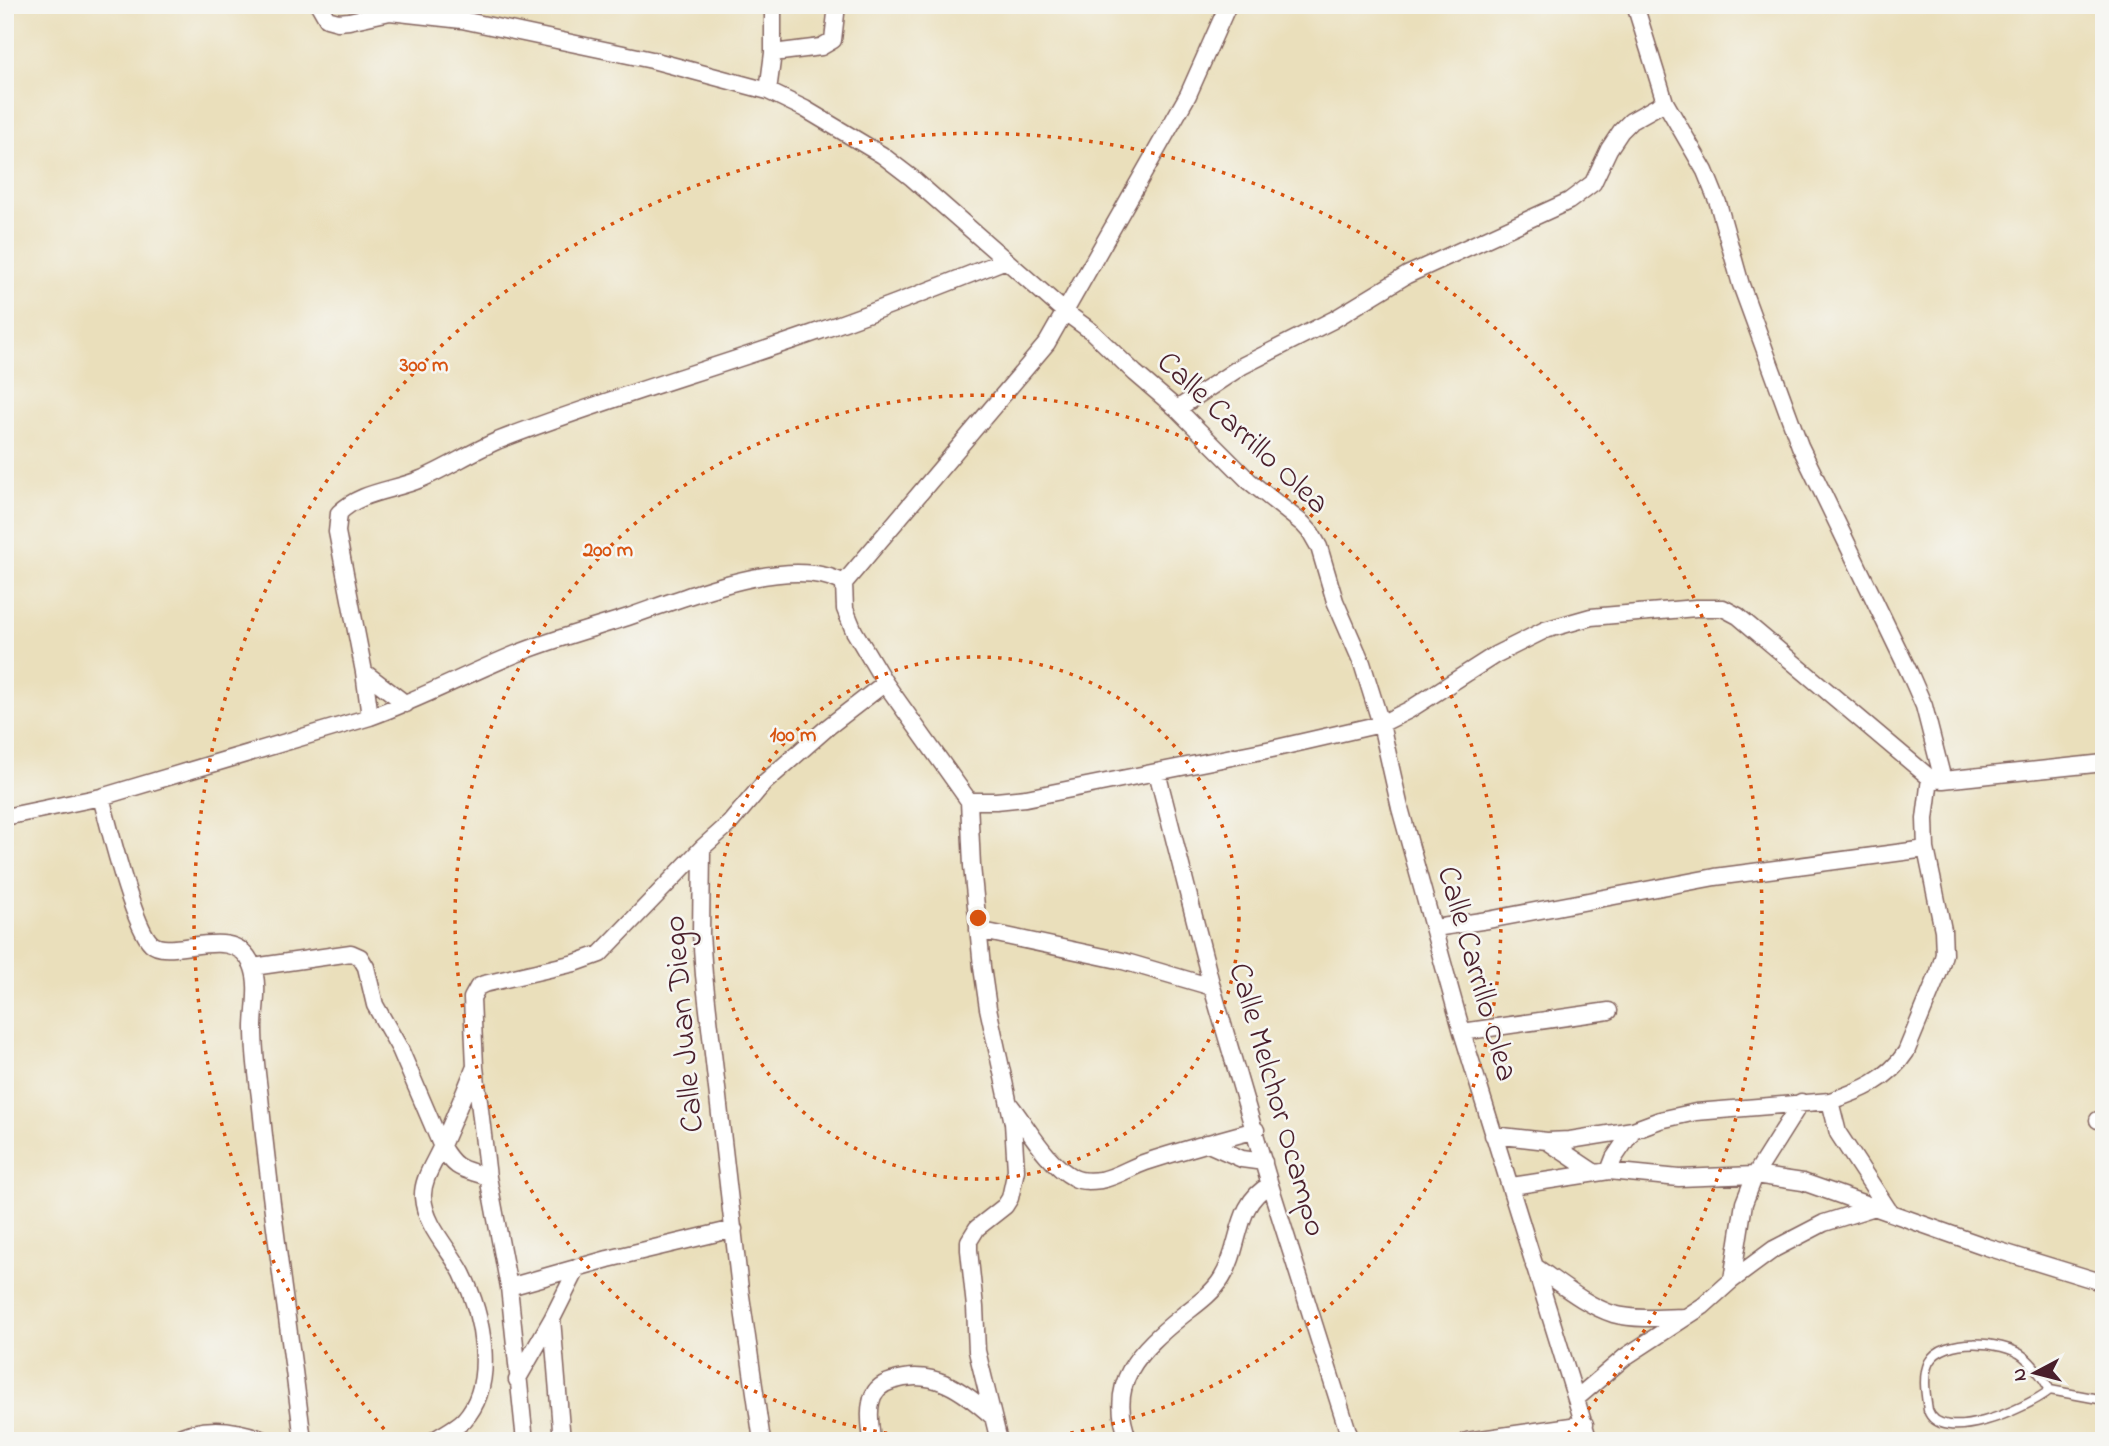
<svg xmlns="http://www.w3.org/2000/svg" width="2109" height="1446" font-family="'Indie Flower',sans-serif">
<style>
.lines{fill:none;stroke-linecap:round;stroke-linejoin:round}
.lane-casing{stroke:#82625d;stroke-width:11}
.street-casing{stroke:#82625d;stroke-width:19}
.lane{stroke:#fff;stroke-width:8}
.street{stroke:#fff;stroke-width:16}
.ring{fill:none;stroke:#d8530f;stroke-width:3.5;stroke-dasharray:3.5 7}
.labels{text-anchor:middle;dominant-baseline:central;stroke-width:5;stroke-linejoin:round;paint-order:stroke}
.street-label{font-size:32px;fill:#4a1f2b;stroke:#f6f6f2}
.centre{fill:#d8530f;stroke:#f6f6f2;stroke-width:3.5}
.ring-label{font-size:21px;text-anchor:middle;font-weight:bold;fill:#d8530f;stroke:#f6f6f2;stroke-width:5;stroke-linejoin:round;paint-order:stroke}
</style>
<rect width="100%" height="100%" fill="#f6f6f2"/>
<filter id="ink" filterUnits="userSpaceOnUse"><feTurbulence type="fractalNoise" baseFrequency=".0143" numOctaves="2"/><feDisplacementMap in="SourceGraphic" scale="14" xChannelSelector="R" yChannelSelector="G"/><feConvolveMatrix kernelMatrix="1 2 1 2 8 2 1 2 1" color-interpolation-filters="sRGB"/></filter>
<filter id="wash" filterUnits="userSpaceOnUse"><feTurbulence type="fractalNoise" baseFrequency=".00686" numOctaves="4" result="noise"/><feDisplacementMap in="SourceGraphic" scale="28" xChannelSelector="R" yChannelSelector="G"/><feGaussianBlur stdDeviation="1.57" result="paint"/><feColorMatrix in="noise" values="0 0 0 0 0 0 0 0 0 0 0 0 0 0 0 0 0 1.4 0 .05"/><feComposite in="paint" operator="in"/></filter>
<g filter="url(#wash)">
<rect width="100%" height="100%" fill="#eadfbb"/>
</g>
<g filter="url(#ink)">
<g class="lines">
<defs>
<path id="lane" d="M2050 1390C2043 1378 2035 1365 2023 1356 2003 1341 1943 1336 1929 1362 1922 1376 1926 1396 1928 1410 1940 1446 2024 1410 2050 1390L2104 1400"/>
<path id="street" d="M319 5 327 19 338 22 349 21 390 12 462 20 652 60 768 91 805 109 882 155 912 178 1065 312 1091 331 1135 373 1177 409 1249 481 1303 524 1311 533 1319 547 1335 601 1362 663 1381 724 1400 808 1462 1032 1589 1441
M1635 5 1665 102 1705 171 1718 203 1741 285 1800 446 1910 674 1924 706 1943 780
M773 53 821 47 833 40 837 5
M768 91 773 53V5
M1177 409 1242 366 1333 320 1407 275 1569 201 1593 183 1609 149 1621 131 1631 121 1665 102
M364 672 406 704
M370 717 364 672 337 532 339 513C361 491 393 491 421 479 447 468 471 452 497 441 599 401 705 371 808 335 875 312 941 286 1006 260
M1157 772 1212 987 1270 1185 1351 1441
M101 797C109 826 133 926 151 943 170 962 234 921 252 965 260 984 254 1009 254 1028 254 1051 257 1075 260 1097 271 1212 289 1326 303 1441
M969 801H996L1026 798 1272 749 1381 724 1409 710 1495 655 1545 630 1591 617 1696 608H1723L1738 616 1930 778 1943 780 2104 763
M5 817 101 797 370 717C420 699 467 674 516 654 553 639 591 629 628 617 684 598 789 553 844 583
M1435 928 1488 920 1715 877 1926 849 1925 819 1930 778
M978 930 1123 961 1212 987
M253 967 351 953 360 957 366 967 375 1005 400 1049 442 1147C457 1172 463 1168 488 1177
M1462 1032 1609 1011
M1010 1105C1029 1129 1046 1163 1074 1178 1082 1182 1092 1181 1101 1180 1117 1177 1131 1167 1146 1162 1182 1150 1219 1140 1256 1130
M2098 1120H2104
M1493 1135 1547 1141 1570 1140 1633 1130 1660 1120 1696 1112 1830 1101
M1547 1141 1595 1173
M1206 1143 1242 1159 1264 1162
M1609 1171 1614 1158 1633 1130
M1512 1186 1609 1171 1679 1178 1755 1175 1803 1182 1987 1247 2104 1283
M1889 1211 1838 1133 1830 1101C1860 1091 1888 1080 1906 1052L1939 972 1944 954 1943 930 1926 849
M1534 1266C1558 1282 1585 1305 1613 1314 1636 1320 1661 1318 1684 1317
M1732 1280 1744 1203 1755 1175 1801 1102
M509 1287 608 1259 734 1229
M517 1380 552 1319
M1577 1398 1625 1357 1703 1306 1732 1280 1774 1249 1824 1223 1875 1207
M170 1441C202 1425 233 1427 266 1441
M433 1441C443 1434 456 1428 464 1420 498 1383 482 1313 462 1273 449 1248 425 1226 423 1197 422 1178 436 1161 443 1143 454 1118 464 1094 474 1069
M525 1441 509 1287 488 1177 475 1067 472 998 478 987 484 984 575 963 600 954 702 848
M562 1441 552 1319 578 1267
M762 1441 740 1289 704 975 701 934 702 848 730 823 764 783 828 727 885 683
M872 1441C871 1429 868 1415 871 1403 873 1391 881 1384 892 1381 932 1367 964 1391 993 1417
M999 1441 977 1351 975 1307 969 1250V1241L977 1228 1005 1206 1010 1198 1016 1170 1013 1123 988 1008 982 967 972 866 969 801 885 683 854 631 845 609 844 583 1047 343 1188 95 1228 5
M1129 1441C1105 1382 1140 1350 1183 1315 1197 1304 1213 1293 1222 1278 1242 1246 1234 1204 1270 1185
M1467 1441 1585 1424"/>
</defs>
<use href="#lane" class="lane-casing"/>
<use href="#street" class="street-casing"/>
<use href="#lane" class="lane"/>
<use href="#street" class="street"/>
</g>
</g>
<g class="ring">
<circle cx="978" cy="918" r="261"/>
<path d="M960 1441A523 523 0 1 1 996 1441"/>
<path d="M391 1437A784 784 0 1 1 1565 1437"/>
</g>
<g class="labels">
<g class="street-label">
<text transform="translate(1242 434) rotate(43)">Calle Carrillo Olea</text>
<text transform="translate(1476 974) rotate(74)">Calle Carrillo Olea</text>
<text transform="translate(685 1024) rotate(-95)">Calle Juan Diego</text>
<text transform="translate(1276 1100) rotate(74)">Calle Melchor Ocampo</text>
</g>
</g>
<circle cx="978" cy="918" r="10" class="centre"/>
<g class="ring-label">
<text x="424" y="371">300 m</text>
<text x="608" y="556">200 m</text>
<text x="793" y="741">100 m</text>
</g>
<rect width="2109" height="1446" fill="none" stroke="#f6f6f2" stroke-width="28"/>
<g transform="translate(2035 1373) rotate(263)" stroke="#f6f6f2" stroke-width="5" paint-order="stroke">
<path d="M0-5L12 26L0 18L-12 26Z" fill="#4a1f2b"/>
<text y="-10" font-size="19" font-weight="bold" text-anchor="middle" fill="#4a1f2b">N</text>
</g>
</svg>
